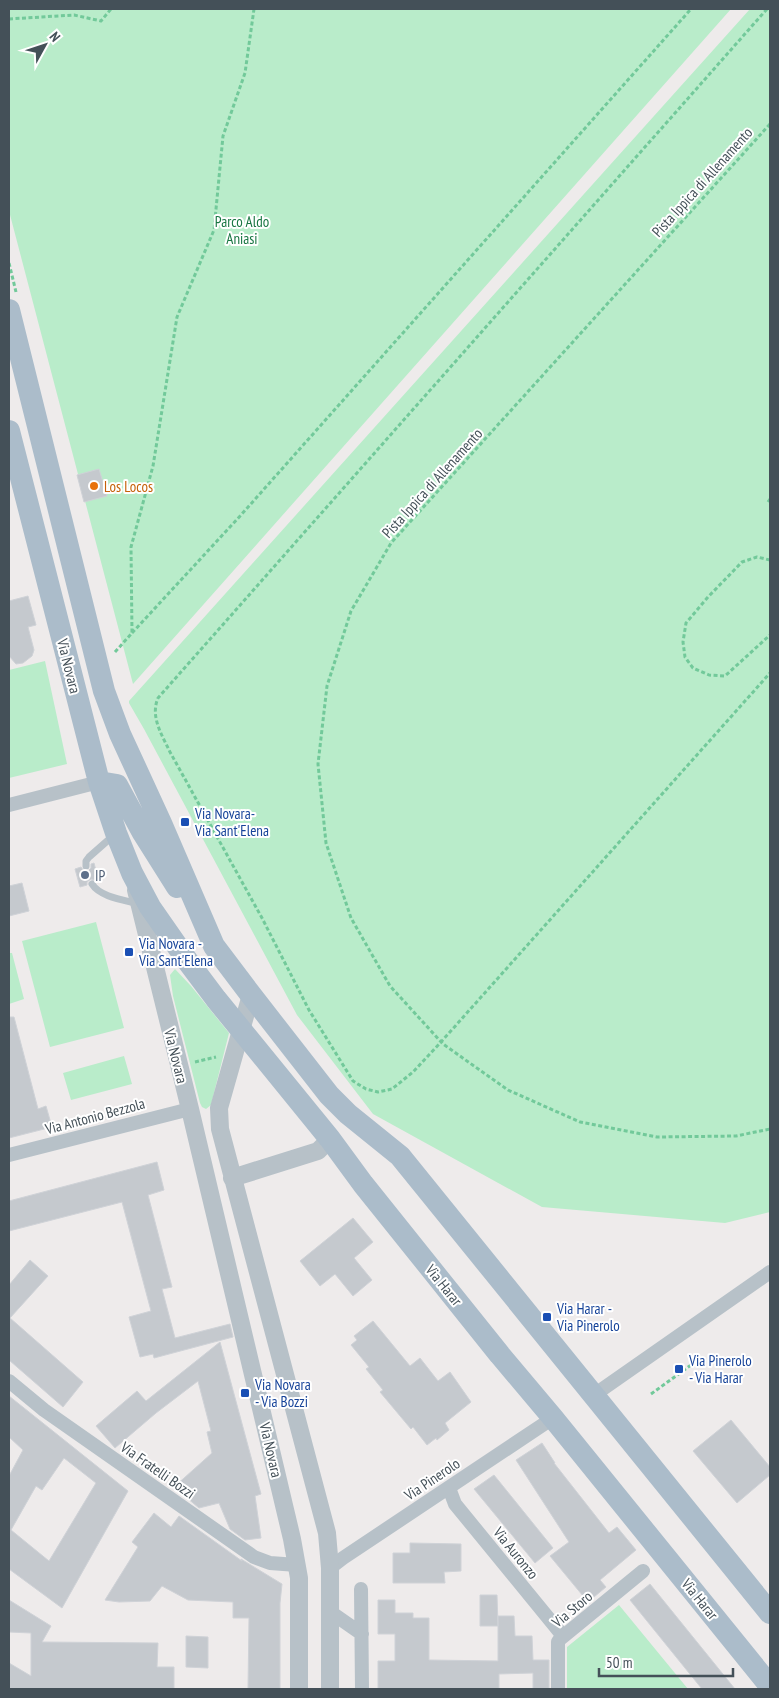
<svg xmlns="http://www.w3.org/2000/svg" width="779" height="1698" font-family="'PT Sans Narrow',sans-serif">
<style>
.green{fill:#b9ecca}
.building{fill:#c5c9ce;stroke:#cfd2d7;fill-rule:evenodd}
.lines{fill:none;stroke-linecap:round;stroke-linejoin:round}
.path{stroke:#72c99a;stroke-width:3;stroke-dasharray:4 2.5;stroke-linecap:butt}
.service{stroke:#b7c1c8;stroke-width:7}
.minor{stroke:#b7c1c8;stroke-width:14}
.tertiary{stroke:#b7c1c8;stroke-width:18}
.primary{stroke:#abbcca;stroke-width:22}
.food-dot{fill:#e8710a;stroke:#fff;stroke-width:2}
.transit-dot{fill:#1a4fb4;stroke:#fff;stroke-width:2}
.service-dot{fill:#5c6f8a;stroke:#fff;stroke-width:2}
.labels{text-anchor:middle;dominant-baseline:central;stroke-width:4;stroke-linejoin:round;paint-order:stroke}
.street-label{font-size:15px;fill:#445058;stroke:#fff}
.park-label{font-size:15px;fill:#187642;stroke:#fff}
.food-label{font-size:15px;fill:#c56008;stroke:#fff;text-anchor:start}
.transit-label{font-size:15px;fill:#164399;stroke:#fff;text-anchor:start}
.service-label{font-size:15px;fill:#4e5e75;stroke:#fff;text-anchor:start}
</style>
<rect width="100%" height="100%" fill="#eeebeb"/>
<path class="green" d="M9 9H731L133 684 9 211Z
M750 9H770V1212L725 1223 542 1207 373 1114 297 1015 144 729 129 703V701Z
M45 661 67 764 9 778V670Z
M96 922 124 1028 50 1047 22 941Z
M9 953H12L24 999 9 1004Z
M175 969 191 986 229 1033 211 1105 206 1109 202 1107 200 1103 173 996 170 975Z
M124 1056 132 1084 71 1100 63 1073Z
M619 1605 688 1689H567V1647Z"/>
<path class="building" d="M99 469 107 496 84 502 77 475Z
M28 596 36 625 28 627 34 650 32 656 23 663 16 664 9 656V601Z
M94 863 99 882 91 879 87 882V885L80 887 75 869 81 867 84 871H88L91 868V864Z
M22 883 29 911 9 916V886Z
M9 1017H14L38 1109 46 1106 52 1127 9 1138Z
M157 1162 164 1190 148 1195 172 1287 162 1289 175 1338 230 1324 233 1337 154 1358 153 1354 140 1357 129 1317 151 1311 122 1202 9 1231V1201Z
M353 1218 373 1242 354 1258 372 1280 353 1296 335 1274 320 1286 300 1261Z
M30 1260 48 1276 10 1318 83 1382 63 1407 9 1360V1285Z
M373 1321 410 1366 420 1358 438 1381 450 1372 471 1402 445 1423 449 1430 437 1440 436 1438 427 1445 413 1427 411 1429 380 1392 383 1390 366 1369 369 1367 351 1345 357 1340 354 1336Z
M220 1342 261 1494 255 1496 261 1538 245 1540 230 1529 219 1503 199 1508 174 1487 212 1453 207 1432 211 1431 198 1381 156 1413 115 1448 96 1426 137 1391 146 1401Z
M9 1396 128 1491 62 1608 9 1569V1476L23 1450 9 1437ZM64 1458 96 1483 49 1561 11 1530 36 1486 42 1490Z
M731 1420 770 1467V1475L737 1503 693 1451Z
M542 1443 555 1463H554L609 1533 617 1527 636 1550 600 1580 606 1587 588 1602 550 1556 569 1542 516 1460Z
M494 1475 553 1548 535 1563 474 1489Z
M154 1513 171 1527 179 1516 242 1561 241 1559 282 1584 280 1603V1689H248L249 1618H233V1602L188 1600 162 1586 150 1601 119 1602 105 1600 138 1547 132 1542Z
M410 1543 461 1544V1571L444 1572 445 1583H393V1553H410Z
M650 1584 735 1689H702L630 1600Z
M480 1595H497L498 1626H480Z
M9 1600 51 1626 42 1642 158 1643 157 1667H174V1689H9V1663L31 1676V1633L9 1632Z
M378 1600H395V1613H413V1618H429V1660L498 1661V1616H514L515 1636H532L533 1660H549V1689H533V1673L499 1674V1689H378V1661H395V1634H378Z
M186 1636 208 1637V1668L186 1667Z"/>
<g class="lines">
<path class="path" d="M767 9 158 698C150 717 162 735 170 752L262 918 309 1010 353 1081 366 1089 378 1092 392 1089 413 1072 441 1042 770 673
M9 19 74 15 101 21 111 9
M770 124 391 543 351 611 327 686 318 764 326 843 351 918 390 986 443 1044 508 1090 580 1122 657 1137 736 1136 770 1129
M9 263 16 292
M768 502 770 499
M770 560 757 557 742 562 708 597 686 623 683 642 685 657 693 668 709 675 725 676 770 635
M132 633 241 515 691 9
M115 652 132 633 131 547 153 466 177 317 214 230 223 136 245 73 254 9
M195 1062 216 1057
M651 1394 698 1360"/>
<path class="service" d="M86 866V861L89 857 114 835
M92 884C100 897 124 900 139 904"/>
<path class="minor" d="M9 805 99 782
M9 1155 190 1109
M9 1381 44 1410 254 1557 270 1563 297 1565
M594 1395 770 1272
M449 1488 455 1504 563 1636
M330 1568 343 1558 553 1418
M361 1589 362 1689
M329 1611 362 1634
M558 1689V1642L560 1639 643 1571"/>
<path class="tertiary" d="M136 890 190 1109 292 1539 299 1578V1689
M251 995 219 1108 220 1129 327 1533 330 1568V1689
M232 1178 318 1151 330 1139"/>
<path class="primary" d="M9 310 104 691 120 734 161 823 214 946 251 995 329 1095 348 1114 400 1156 770 1613
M9 431 99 782 116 833 132 873 150 907 189 963 216 999 330 1139 363 1184 500 1355 553 1418 770 1686
M99 782 117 785 143 833 177 887"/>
</g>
<circle class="food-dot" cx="94" cy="486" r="5"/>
<g class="transit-dot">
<rect x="180" y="817" width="10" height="10" rx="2.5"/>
<rect x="124" y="947" width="10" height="10" rx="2.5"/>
<rect x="542" y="1312" width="10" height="10" rx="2.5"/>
<rect x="674" y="1364" width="10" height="10" rx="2.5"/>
<rect x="240" y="1388" width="10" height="10" rx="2.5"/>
</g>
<circle class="service-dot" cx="85" cy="875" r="5"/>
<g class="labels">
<g class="street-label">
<text transform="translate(702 182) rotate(-48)">Pista Ippica di Allenamento</text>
<text transform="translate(432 483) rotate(-48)">Pista Ippica di Allenamento</text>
<text transform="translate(69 666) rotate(76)">Via Novara</text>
<text transform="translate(176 1056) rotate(76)">Via Novara</text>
<text transform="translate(95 1116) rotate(-15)">Via Antonio Bezzola</text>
<text transform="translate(444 1285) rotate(51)">Via Harar</text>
<text transform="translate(271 1450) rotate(77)">Via Novara</text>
<text transform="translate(158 1470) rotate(35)">Via Fratelli Bozzi</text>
<text transform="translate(432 1479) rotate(-34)">Via Pinerolo</text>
<text transform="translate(516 1553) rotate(51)">Via Auronzo</text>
<text transform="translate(700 1599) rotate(51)">Via Harar</text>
<text transform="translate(572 1609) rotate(-40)">Via Storo</text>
</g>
<g class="park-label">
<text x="242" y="221">Parco Aldo<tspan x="242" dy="17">Aniasi</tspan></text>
</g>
<g class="food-label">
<text x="104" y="486">Los Locos</text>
</g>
<g class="transit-label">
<text x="195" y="813">Via Novara-<tspan x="195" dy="17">Via Sant'Elena</tspan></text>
<text x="139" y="943">Via Novara -<tspan x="139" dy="17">Via Sant'Elena</tspan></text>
<text x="557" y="1308">Via Harar -<tspan x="557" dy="17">Via Pinerolo</tspan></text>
<text x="689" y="1360">Via Pinerolo<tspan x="689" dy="17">- Via Harar</tspan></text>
<text x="255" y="1384">Via Novara<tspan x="255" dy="17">- Via Bozzi</tspan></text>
</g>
<g class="service-label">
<text x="95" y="875">IP</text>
</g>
</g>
<rect width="779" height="1698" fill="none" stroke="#445058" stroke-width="20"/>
<g transform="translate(45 45) rotate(50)" stroke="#ffffff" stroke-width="4" paint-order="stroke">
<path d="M0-4L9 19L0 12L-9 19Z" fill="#445058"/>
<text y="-8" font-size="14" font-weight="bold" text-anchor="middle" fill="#445058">N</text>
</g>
<path d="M599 1668v8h134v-8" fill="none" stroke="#445058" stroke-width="2.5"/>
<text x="606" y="1668" font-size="15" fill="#445058" stroke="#ffffff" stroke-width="4" paint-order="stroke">50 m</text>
</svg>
